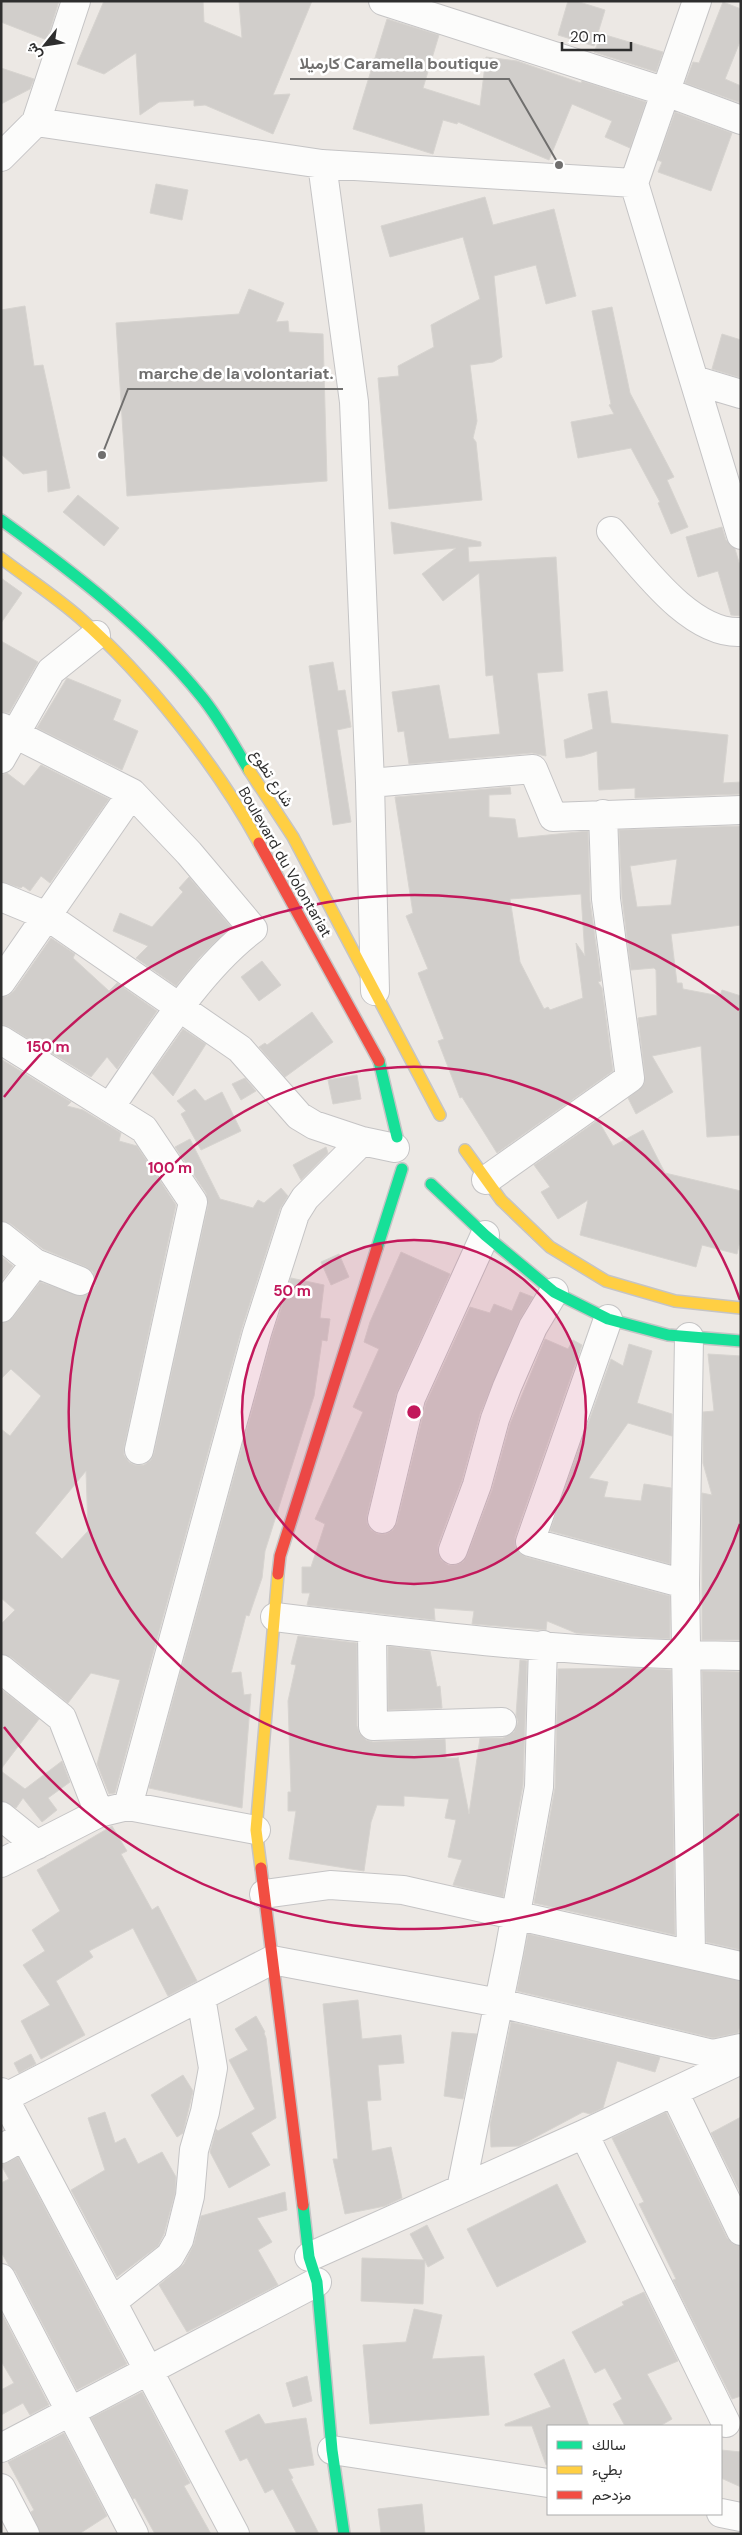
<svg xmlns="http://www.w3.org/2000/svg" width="742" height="2535" font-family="'DM Sans',Vazirmatn,sans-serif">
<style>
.building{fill:#d1cecb;stroke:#d7d4d0;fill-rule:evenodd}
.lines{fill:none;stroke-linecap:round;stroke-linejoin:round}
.street-casing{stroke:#c5c4c5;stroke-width:30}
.fast-casing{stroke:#c5c4c5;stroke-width:14}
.slow-casing{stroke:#c5c4c5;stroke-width:14}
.jam-casing{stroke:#c5c4c5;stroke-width:14}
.street{stroke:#fcfcfb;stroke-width:28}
.fast{stroke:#16e098;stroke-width:11}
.slow{stroke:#ffcf43;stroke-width:11}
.jam{stroke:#f24e42;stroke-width:11}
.ring{fill:none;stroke:#c2185b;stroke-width:2.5}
.labels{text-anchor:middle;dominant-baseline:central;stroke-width:5;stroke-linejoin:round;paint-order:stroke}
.street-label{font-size:15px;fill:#2e2e2e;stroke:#fff}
.centre{fill:#c2185b;stroke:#fff;stroke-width:2.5}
.ring-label{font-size:15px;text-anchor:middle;font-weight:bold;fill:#c2185b;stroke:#fff;stroke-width:5;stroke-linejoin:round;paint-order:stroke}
.leader{fill:none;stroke:#706f6e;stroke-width:2}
.callout-dot{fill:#706f6e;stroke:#fff;stroke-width:2}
.callout-label{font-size:16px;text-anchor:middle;font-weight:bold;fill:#706f6e;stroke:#fff;stroke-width:5;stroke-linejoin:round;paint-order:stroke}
</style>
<rect width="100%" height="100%" fill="#ece8e4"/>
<path class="building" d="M1 1H59L47 40 1 22Z
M104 1H203L204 22 242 38 239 1H312L273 95 290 94 273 134 205 105 194 106V100L159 102 140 115 136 53 104 74 77 64Z
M568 1H576L605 10 594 46 558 35Z
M723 2 741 9V39L725 79 741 86V103L685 83 693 62 699 63Z
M387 19 439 35 423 88 480 106 486 57 517 61 581 83 582 81 646 102 630 148 605 137 612 121 572 104 549 160 458 122 457 124 443 120 433 154 353 129Z
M602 34 663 52 656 72 594 52Z
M1 68 34 79 30 89 1 104Z
M675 112 732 133 711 191 658 172 662 162 658 160Z
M156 184 188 190 182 220 150 213Z
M485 197 493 225 554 209 576 296 546 304 536 265 494 276 502 357 493 362 470 365 477 421 473 438 476 442 482 500 389 509 378 378 399 376 398 366 434 347 431 325 480 299 463 237 390 257 381 226Z
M249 289 284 303 276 322 288 321 289 332 323 334 327 481 127 496 116 323 239 314Z
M25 306 34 366 43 365 70 488 48 492 47 470 23 474 1 454V310Z
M612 307 630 393 674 477 667 480 688 527 671 534 658 503 660 502 631 448 578 458 571 422 614 414 609 405 611 404 592 311Z
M722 334 741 340V378L712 369Z
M78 495 119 528 104 546 63 512Z
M391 522 481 542V546L468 547 469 562 556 557 563 671 537 673 546 756 532 753 409 764 404 731 398 732 392 692 439 685 449 739 500 734 493 675 486 676 479 573 443 601 422 574 456 548 394 554Z
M722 527 726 540 735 549 741 569V616L731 615 718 571 698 577 686 537Z
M1 578 22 593 1 623Z
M1 641 38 662 9 713 1 712Z
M333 662 338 691 345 690 351 727 337 730 351 822 333 825 309 666Z
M67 678 121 700 113 720 138 731 122 770 37 728Z
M607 691 611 723 728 735 723 783 741 782V794L635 798V788L599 790 597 751 582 756 566 758 564 740 593 729 588 694Z
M41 765 109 799 50 883 41 876 30 891 23 886 21 888 1 882V775L7 773 24 786Z
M510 787 511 794 489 795V817L515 819 518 838 588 831 590 901 601 981 598 982 602 988 613 1071 497 1153 462 1097 460 1098 438 1041 444 1039 418 973 428 969 406 916 413 913 395 797ZM581 894 585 956 576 943 583 998 550 1010 548 1007 544 1009 520 962 510 899Z
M741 826V925L671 934 677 983H682L683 989 720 996 722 990 741 996V1135L707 1137 701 1046 652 1056 673 1092 636 1114 628 1098 644 1084 645 1076 638 1018 657 1015 656 970 654 968 631 970 622 898 619 830ZM677 859 671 905 637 907 630 866Z
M189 877 231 927 201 956 176 986 136 958 148 946 113 931 120 913 152 927 183 892 179 888Z
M51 938 75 954 73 958 109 991 117 983 157 1011 117 1069 107 1057 91 1077 9 1027 1 1024V997L8 996 14 991Z
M262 961 281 985 259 1001 241 977Z
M312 1012 333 1042 285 1077 259 1047 265 1043 267 1045Z
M183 1029 206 1044 173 1096 152 1073Z
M1 1059 71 1102 67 1106 83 1110 121 1133 119 1141 137 1146 176 1205 124 1447V1455L129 1462 135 1465H144L151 1460 154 1453 208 1205 206 1193 175 1147 190 1139 220 1199 253 1208 258 1200 264 1203 281 1188 288 1196 280 1209 242 1328 115 1793 109 1794 97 1764 120 1680 91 1673 68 1703 11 1657 1 1654V1624L15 1610 1 1598V1429L10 1436 41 1396 11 1369 1 1379V1323L13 1317 40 1282 82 1296 90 1293 95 1286V1279L93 1272 86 1267 43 1249 11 1224 1 1221ZM86 1471 88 1531 62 1559 35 1533Z
M357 1075 361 1099 333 1104 328 1080Z
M245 1078 256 1091 241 1100 232 1084Z
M195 1089 205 1101 222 1092 241 1131 201 1150 181 1114 186 1111 177 1101Z
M598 1120 613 1146 643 1130 665 1173 741 1191V1237L737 1254 702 1245 696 1267 580 1235 588 1200 558 1219 541 1192 550 1187 534 1165Z
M326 1147 328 1153 301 1180 293 1165Z
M401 1252 450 1274 396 1394 367 1515V1523L371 1530 378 1534H386L393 1530 397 1523 426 1403 470 1307 490 1313 494 1304 512 1311 520 1292 533 1297 519 1321 480 1414 462 1480 438 1545V1553L441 1560 448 1565H455L463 1562 467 1556 492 1490 510 1424 545 1339 568 1349 573 1340 582 1345 515 1537V1546L519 1553 526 1557 670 1596V1639L576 1633 547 1621 546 1630 472 1624 474 1611 434 1608 435 1620 307 1605 310 1593H302V1567H311L325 1524 315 1519 363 1412 353 1407 379 1349 364 1342 370 1322Z
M339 1254 349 1277 331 1285 321 1262Z
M1 1256 13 1266 1 1282Z
M291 1278 324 1285 320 1318 330 1319 327 1341 322 1340 314 1396 265 1551 262 1578 249 1616 246 1615 231 1673 241 1672 244 1695 251 1694 242 1808 149 1788 272 1337Z
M629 1344 652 1351 637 1403 672 1414V1436L628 1423 589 1478 608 1482 604 1497 641 1501 644 1484 671 1488 670 1564 550 1531 611 1359 623 1366Z
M708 1354 741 1356V1640H702V1493L712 1495 703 1463V1412L714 1411Z
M298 1636 357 1643V1726L360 1734 366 1740 373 1742 445 1739 446 1758H458V1757L469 1814 480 1738H503L514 1732 518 1722 516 1715 520 1660 527 1661 523 1785 503 1897 453 1885 462 1860 448 1857 456 1820 445 1818 449 1799 404 1796V1806L377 1805 371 1822 364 1871 289 1859 296 1811H288V1792H291L288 1701 296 1665 291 1664Z
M388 1646 430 1651 437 1687 440 1686 442 1708 388 1710Z
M632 1668 671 1670 675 1935 534 1903 555 1788 558 1669Z
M702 1671 741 1672V1950L706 1942Z
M1 1689 39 1719 1 1769Z
M62 1761 70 1782 48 1798 57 1810 42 1822 23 1798 16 1808 1 1801V1771L25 1789Z
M112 1826 127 1851 121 1854 152 1910 158 1906 197 1981 168 1996 133 1928 89 1951 93 1957 56 1981 85 2035 41 2059 21 2021 50 2005 23 1965 45 1951 32 1930 60 1911 37 1870Z
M528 1934 741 1981V2022L738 2033 713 2038 517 1991Z
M358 2000 362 2039 401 2035 404 2063 378 2065 381 2100 367 2101 372 2151 391 2147 402 2198 385 2206 345 2214 333 2159H338L336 2140 323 2004Z
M256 2016 265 2032 264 2033 266 2038 276 2118 251 2133 270 2165 229 2188 210 2152 216 2129 218 2131 255 2109 229 2060 248 2050 235 2029Z
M511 2022 660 2057 655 2072 617 2061 603 2108 590 2114 583 2112 519 2146 491 2147 490 2125Z
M452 2032 477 2034 463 2099 444 2096Z
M31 2054 36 2064 19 2073 14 2063Z
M183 2075 193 2091 183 2133 177 2137 151 2095Z
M105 2112 115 2143 125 2138 138 2164 162 2152 176 2177 175 2193 164 2234 158 2246 117 2277 71 2190 105 2170 88 2118Z
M666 2112 727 2238 733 2244 741 2246V2396L732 2399 673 2280 676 2279 639 2204 644 2202 612 2138Z
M741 2117V2194L711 2133Z
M18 2157 127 2364 77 2390 15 2271 8 2264 1 2252V2183L9 2179 1 2165Z
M557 2184 586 2242 497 2287 467 2229Z
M285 2192 287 2210 257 2218 272 2242 258 2250 278 2285 187 2332 159 2285 184 2264 194 2244 201 2216Z
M427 2225 444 2258 428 2267 425 2261 423 2304 361 2301 362 2258 424 2260 410 2234Z
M644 2292 678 2361 647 2374 672 2419 660 2426H625L613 2404 622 2399 605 2368 595 2373 572 2332 624 2305 622 2302Z
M414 2309 442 2315 432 2359 484 2356 489 2415 370 2424 363 2345 406 2342Z
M1 2312 49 2405 30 2415 23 2403 1 2415V2390L14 2383 1 2361Z
M564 2359 589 2426H548V2464L546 2465 532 2426H505V2424L551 2407 534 2374Z
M307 2376 312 2401 293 2407 286 2383Z
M142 2392 190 2483 184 2486 211 2534H155L135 2498 133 2499 91 2418Z
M259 2414 265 2424 306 2418 314 2465 288 2469 293 2478 291 2479 319 2534H297L273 2489 265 2493 247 2458 240 2461 225 2431Z
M64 2433 107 2516 79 2534H40L31 2512 34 2510 8 2462Z
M721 2450 741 2452V2487L721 2478Z
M422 2504 425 2534H381L378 2509Z"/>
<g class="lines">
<defs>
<path id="street" d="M383 1 666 92 741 120
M697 1 634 183 741 535
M36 122 76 1
M1 157 36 122 322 164 634 183
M322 164 354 402 370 783 375 991
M694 380 741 394
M611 531C641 565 690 635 741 632
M1 727 132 793 189 853 253 929C196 972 151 1049 110 1107
M1 759 51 671 96 635
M370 783 533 769 553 817 741 810
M1 897 47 916 240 1049 299 1116 314 1125 362 1141 395 1148
M1 982 132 793
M1 1040 144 1129 193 1202 139 1450
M486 1180 630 1078 606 899 603 814
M1 1236 35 1263 80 1281
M1 1308 35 1263
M608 1319 530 1542 685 1584
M689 1337 685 1584 691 1954
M382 1519 411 1398 485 1235
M453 1550 477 1485 495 1419 507 1387 533 1327 554 1292
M275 1617C429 1636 586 1655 741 1656
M372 1629 373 1726 502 1722
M1 1669 62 1718 99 1813
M128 1806 257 1333 295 1214 305 1198 362 1141
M1 1816 37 1845
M1 1863 99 1813 128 1806 256 1830
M264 1894 330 1885 403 1890 741 1966
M1 2092 235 2534
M674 2092 741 2231
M4 2098 272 1960 499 2003 713 2054 741 2048
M584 2134 726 2423
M1 2149 24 2136
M461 2189 509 1952 539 1787 543 1645
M309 2257 584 2134 741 2060
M1 2278 134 2534
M112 2302 170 2256 179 2240 190 2196 194 2150 205 2112 213 2068 201 1997
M1 2448 317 2282
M332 2450 548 2483
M1 2488 25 2534
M721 2513 741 2517"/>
<path id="fast" d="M1 520C73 572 145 627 201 696 220 719 234 746 249 770
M379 1061 397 1137
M431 1184 485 1235 554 1292 608 1319 668 1335 741 1341
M377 1248 402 1169
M303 2205 309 2257 317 2282 332 2450 344 2534"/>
<path id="slow" d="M1 558C27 578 55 596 80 618 146 676 217 766 259 843
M249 770 293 837 440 1115
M465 1150 501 1200 550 1247 606 1281 675 1301 741 1308
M261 1868 256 1830 278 1574"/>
<path id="jam" d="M259 843 379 1061
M278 1574 280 1556 377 1248
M261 1868 303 2205"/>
</defs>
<use href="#street" class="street-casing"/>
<use href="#fast" class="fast-casing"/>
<use href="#slow" class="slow-casing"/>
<use href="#jam" class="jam-casing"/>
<use href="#street" class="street"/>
<use href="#fast" class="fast"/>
<use href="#slow" class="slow"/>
<use href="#jam" class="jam"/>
</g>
<circle cx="414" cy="1412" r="172" fill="#c2185b" fill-opacity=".12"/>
<g class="ring">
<circle cx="414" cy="1412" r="172"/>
<path d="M740 1524A345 345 0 1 1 740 1300"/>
<path d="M739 1814A517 517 0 0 1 4 1727M4 1097A517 517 0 0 1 739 1010"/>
</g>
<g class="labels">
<g class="street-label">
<text transform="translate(272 778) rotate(57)">شارع تطوع</text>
<text transform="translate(285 862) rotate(60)">Boulevard du Volontariat</text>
</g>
</g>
<circle cx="414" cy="1412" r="8" class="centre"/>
<g class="ring-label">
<text x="48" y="1052">150 m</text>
<text x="170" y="1173">100 m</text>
<text x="292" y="1296">50 m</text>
</g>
<path class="leader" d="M559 165L509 79H290M102 455L128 389H343"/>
<g class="callout-dot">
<circle cx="559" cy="165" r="5"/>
<circle cx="102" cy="455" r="5"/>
</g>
<g class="callout-label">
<text x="399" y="69">كارميلا Caramella boutique</text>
<text x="236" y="379">marche de la volontariat.</text>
</g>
<rect width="742" height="2535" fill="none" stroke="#2e2e2e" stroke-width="5"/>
<rect x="547" y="2425" width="175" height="90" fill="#ffffff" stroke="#ababab"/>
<rect x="557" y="2441" width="25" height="8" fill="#16e098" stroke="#ababab"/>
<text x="592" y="2450" font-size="15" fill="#2e2e2e">سالك</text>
<rect x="557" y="2466" width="25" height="8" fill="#ffcf43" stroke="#ababab"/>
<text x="592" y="2475" font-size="15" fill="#2e2e2e">بطيء</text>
<rect x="557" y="2491" width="25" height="8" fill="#f24e42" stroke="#ababab"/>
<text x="592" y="2500" font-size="15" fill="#2e2e2e">مزدحم</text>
<g transform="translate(45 45) rotate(240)" stroke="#ffffff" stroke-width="4" paint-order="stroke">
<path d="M0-4L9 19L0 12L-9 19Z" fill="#2e2e2e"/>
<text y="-8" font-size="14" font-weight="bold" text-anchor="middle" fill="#2e2e2e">ش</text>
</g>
<path d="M562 42v8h69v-8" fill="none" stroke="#2e2e2e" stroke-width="2.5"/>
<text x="570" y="42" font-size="15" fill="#2e2e2e" stroke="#ffffff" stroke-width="4" paint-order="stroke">20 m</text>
</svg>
